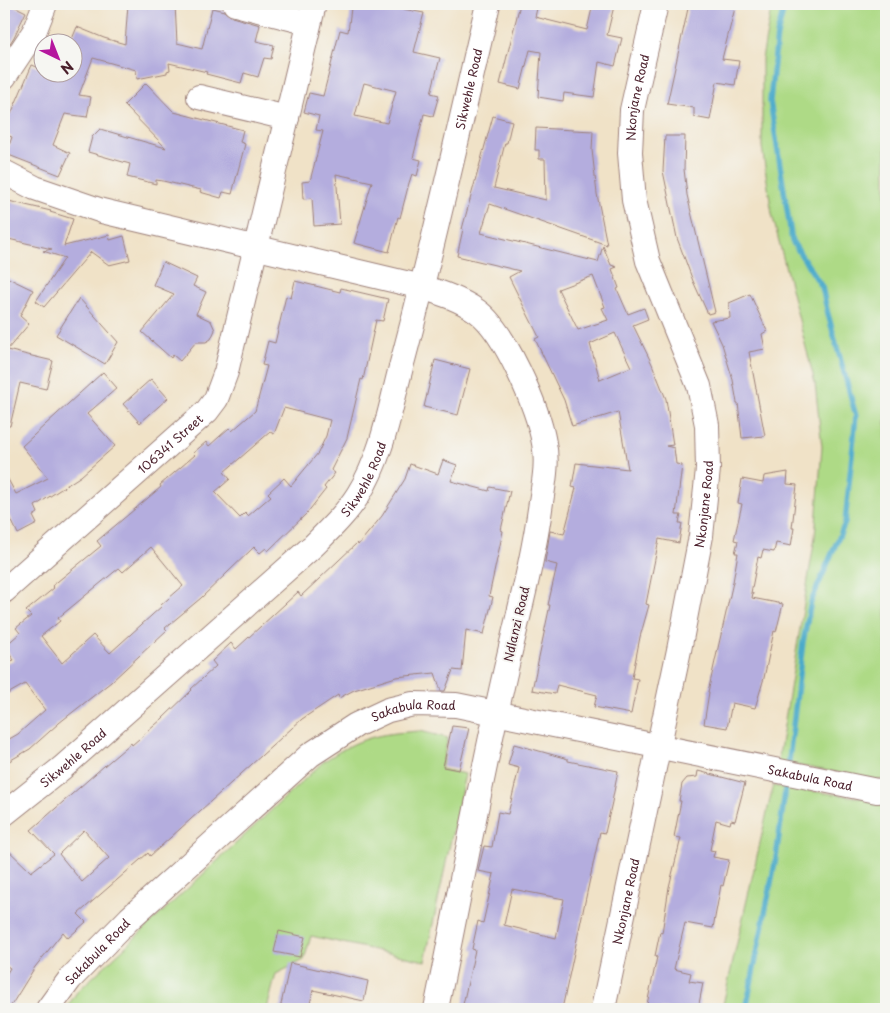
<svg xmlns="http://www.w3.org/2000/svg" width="890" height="1013" font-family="'Playpen Sans',sans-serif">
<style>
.green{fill:#aeda86;stroke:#7c7c58}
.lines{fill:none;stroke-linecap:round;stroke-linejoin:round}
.stream{stroke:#4baaca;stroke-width:5.5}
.building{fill:#b4adde;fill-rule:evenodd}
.minor-casing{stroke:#9d8079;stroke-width:26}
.minor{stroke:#fff;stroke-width:24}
.labels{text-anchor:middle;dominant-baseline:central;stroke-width:4;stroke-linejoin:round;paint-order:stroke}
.street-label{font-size:12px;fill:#4a1f2b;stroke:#f6f6f2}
</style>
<rect width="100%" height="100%" fill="#f6f6f2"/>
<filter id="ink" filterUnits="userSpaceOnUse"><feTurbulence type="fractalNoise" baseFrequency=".02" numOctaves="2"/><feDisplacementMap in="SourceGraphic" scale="10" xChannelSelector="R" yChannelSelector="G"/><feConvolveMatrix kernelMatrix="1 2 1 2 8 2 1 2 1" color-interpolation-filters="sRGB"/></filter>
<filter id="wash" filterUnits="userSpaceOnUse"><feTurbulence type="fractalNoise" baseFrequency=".0096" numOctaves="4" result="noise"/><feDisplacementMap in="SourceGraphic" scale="20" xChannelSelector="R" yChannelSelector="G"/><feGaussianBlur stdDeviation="1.12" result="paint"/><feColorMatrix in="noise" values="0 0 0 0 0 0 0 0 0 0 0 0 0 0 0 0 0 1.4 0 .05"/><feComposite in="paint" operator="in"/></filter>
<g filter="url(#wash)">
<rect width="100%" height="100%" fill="#f0e2c7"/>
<path class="green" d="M772 4H886V779L879 780 778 762 815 537 822 447 815 383 772 214 762 147V59Z
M420 731 448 738 441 769 465 774 425 961 311 936 304 960 276 974 267 1009H66L77 992 323 762C360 737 376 734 420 731Z
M773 786 886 801V1009H722Z"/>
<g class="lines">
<path class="stream" d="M785 4 777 35 770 101 792 241 822 287 828 314 856 416 845 523 811 602 803 642 788 768
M746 1009 776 858 787 777"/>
</g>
<g id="blocks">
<path class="building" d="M10 4 26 12 14 37 4 53V17Z
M128 4H175L177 43 202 49 212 8 224 11 232 17 260 25 256 41 274 45 271 59 264 58 258 77 244 73 241 83 206 74 207 72 169 63 170 70 167 71V73L137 79 136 70 93 58 79 95 91 97 87 117 65 114 53 145 70 153 60 175 6 154 12 137 4 134V112L11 114 32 65 42 69V72H72V39L77 27 104 38 125 44Z
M376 4 424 13 414 52 440 58 431 93 439 95 433 116 424 114 413 158 421 160 417 176 412 174 409 183 400 218 398 217 389 252 354 243 372 182 336 174 340 224 314 226 312 198 303 199 302 182 310 181 323 131 316 130 319 116 304 112 309 93 323 96 340 30 348 32 351 8 374 11ZM364 83 396 91 387 123 355 116Z
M520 4H538L535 17 587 30 593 4 614 6 607 35 622 38 615 66 599 62 594 97 564 93 563 101 538 97 541 52 530 50 520 89 500 84Z
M689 4H736L722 59 739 61 735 85 717 82 710 120 694 117V108L667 104Z
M146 83 174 112 243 130 240 142 245 144 232 194 223 192 221 198 200 192 201 190 163 181 156 180V184L127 177 130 164 88 152 92 137 100 129 166 148 124 105Z
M493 116 512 121 507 143H505L494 188 546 200 545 159H539V150H535L536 128 593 131 592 150 597 194 607 245 490 204 481 233 598 262 603 246 611 265 617 267 612 269 619 288 617 289 628 314 644 308 648 319 633 325 652 364 666 399 673 445 666 446 674 448 676 464 682 465 676 515H681L679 523H682L679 543 659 539 646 604 649 605 640 637 632 678 638 679 631 714 594 707 597 695 557 685 555 694 532 690 550 605H548L557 565 545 562 550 531 564 534 576 488 572 487 576 463 628 469 618 412 572 426 564 400 535 339 539 337 509 277 520 271 457 256 463 229H462ZM593 276 605 307 602 308 608 320 578 330 558 289ZM615 333 631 367 600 380 590 344Z
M665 136H685L684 169 687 195 715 312 708 314 693 281 677 238 663 171Z
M4 200 51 211 50 212 73 219 64 246 109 235 110 240 124 236 130 260 109 265 91 252 44 307 36 301 65 258 43 251 52 249 4 238Z
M163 262 197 278 193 286 206 292 196 314 211 321 215 330 211 339 206 342H196L180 361 173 355 171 358 142 332 174 294 153 285Z
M4 276 33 290 20 316 29 324 7 350 53 361 46 389 20 383 10 426H4Z
M295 281 340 292 341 288 388 299 383 321 376 320 363 380 361 379 347 438 331 470 335 473 324 487 326 489 307 513 268 551 266 548 260 553 254 547 201 598 165 628 167 630 111 682 59 723 30 749 4 764V742L18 734 45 710 25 684 4 696V664L14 660 4 647 20 633 16 628 31 616 26 611 54 588 52 586 101 546 97 541 161 487 160 485 195 455 193 453 206 442 209 446 229 428 232 431 255 411 267 366 262 365 268 341 275 343 286 296 291 298ZM284 408 330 420 326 436 318 453 291 486 284 478 268 493 271 496 248 516 245 513 240 518 215 492 230 479 224 472 270 432 274 434ZM151 547 183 586 161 605 162 606 110 653 93 635 62 663 41 636 60 621 58 618 119 568 123 572Z
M750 294 767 331 762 334 765 349 749 352 765 436 742 438 738 403H737L733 380 722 344 711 321 730 318 729 303Z
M79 298 118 342 105 364 56 335Z
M435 360 470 369 458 415 424 407Z
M103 372 117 388 87 414 115 446 81 476 35 506 38 513 33 516 37 524 18 534 4 505V472L16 494 48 478 22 446Z
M151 379 168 398 140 423 123 404Z
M443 460 457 465 451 481 489 491 490 487 510 491 501 530 503 531 489 596 493 597 484 634 466 630 462 671 453 670 445 691H441L435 673 396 677 354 690 339 698 338 695 302 719 150 856 148 853 78 914 86 922 68 938 63 932 35 967 9 1009H4V978L10 968 4 964V846L31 872 54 854 31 830 104 766 131 743 132 745 162 719 192 690 191 689 216 666 212 661 231 643 236 649 298 592 301 596 357 543 358 545 382 516 405 479 410 464 438 474ZM84 830 109 858 82 882 59 854Z
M788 472 787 484 797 485 792 528H794L791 546 776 543 774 552 763 550 761 558 758 557 751 593H753L752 598 783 604 776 632 774 631 764 678 755 708 732 703 727 728 704 724 709 692H708L733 582 738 553H735L738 541 734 540 742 504 738 503 742 479 763 483 764 476Z
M452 726 469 728 459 770 443 767Z
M514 744 568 759V761L618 771 612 802 605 833 600 832 562 1009H462L475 950 472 949 478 921 483 923 494 874 478 871 484 846 492 847 498 812 508 814 519 768 508 765ZM512 889 564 899 556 938 504 925Z
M698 771 745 783 735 821 731 820 730 824 716 820 710 850 715 851 713 857 729 860 723 886 721 885 713 928 685 923 674 969 691 973 689 981 703 983 698 1009H646L657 957 655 956 660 932 662 933 669 887 681 838 674 837 681 801H679L682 784 687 778 697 777Z
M279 931 305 937 300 957 274 952Z
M290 963 368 981 364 1001 313 990 309 1009H280Z"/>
</g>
</g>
<g filter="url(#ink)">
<use href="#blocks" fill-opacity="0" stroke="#9d8079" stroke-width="1"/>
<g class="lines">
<defs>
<g id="minor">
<path d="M235 4 309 23"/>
<path d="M4 77 34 32 45 4"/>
<path d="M199 97 287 118"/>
<path d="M4 172 35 188 102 211 422 287C441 293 460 299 477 311 505 331 538 408 544 443 548 462 544 482 541 502 534 555 520 608 508 660 481 776 460 893 436 1009"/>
<path id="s1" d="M4 591 207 411 216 399 226 372 314 4"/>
<path id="s2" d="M4 814 62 768 313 546C329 530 346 514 358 495 384 454 391 402 404 356 435 239 461 121 488 4"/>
<path id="s3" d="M48 1009 70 979 130 918 310 755 356 725 388 710 413 704 456 705 877 791 886 790"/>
<path id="s4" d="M603 1009 679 650 701 536 708 469 707 425 699 386 648 261 634 200 630 153 632 110 656 4"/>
</g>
</defs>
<use href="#minor" class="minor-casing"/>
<use href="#minor" class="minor"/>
</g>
</g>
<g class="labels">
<g class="street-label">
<text stroke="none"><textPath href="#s2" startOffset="899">Sikwehle Road</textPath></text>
<text stroke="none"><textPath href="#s4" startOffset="935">Nkonjane Road</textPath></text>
<text stroke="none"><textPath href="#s1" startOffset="222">106341 Street</textPath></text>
<text stroke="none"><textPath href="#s2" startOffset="494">Sikwehle Road</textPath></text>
<text stroke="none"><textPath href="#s4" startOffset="515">Nkonjane Road</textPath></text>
<text transform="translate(516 624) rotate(-77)">Ndlanzi Road</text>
<text stroke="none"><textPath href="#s3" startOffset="481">Sakabula Road</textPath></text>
<text stroke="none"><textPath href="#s2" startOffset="89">Sikwehle Road</textPath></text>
<text stroke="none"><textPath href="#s3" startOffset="886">Sakabula Road</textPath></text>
<text stroke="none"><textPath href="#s4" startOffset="110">Nkonjane Road</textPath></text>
<text stroke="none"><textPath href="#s3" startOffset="76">Sakabula Road</textPath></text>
</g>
</g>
<rect width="890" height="1013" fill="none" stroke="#f6f6f2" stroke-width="20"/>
<g transform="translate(58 58) rotate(137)"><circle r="24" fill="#f6f6f2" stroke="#b1a0a2"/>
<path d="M0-4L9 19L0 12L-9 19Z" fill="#b5179e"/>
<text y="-8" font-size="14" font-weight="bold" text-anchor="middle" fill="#4a1f2b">N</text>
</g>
</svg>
